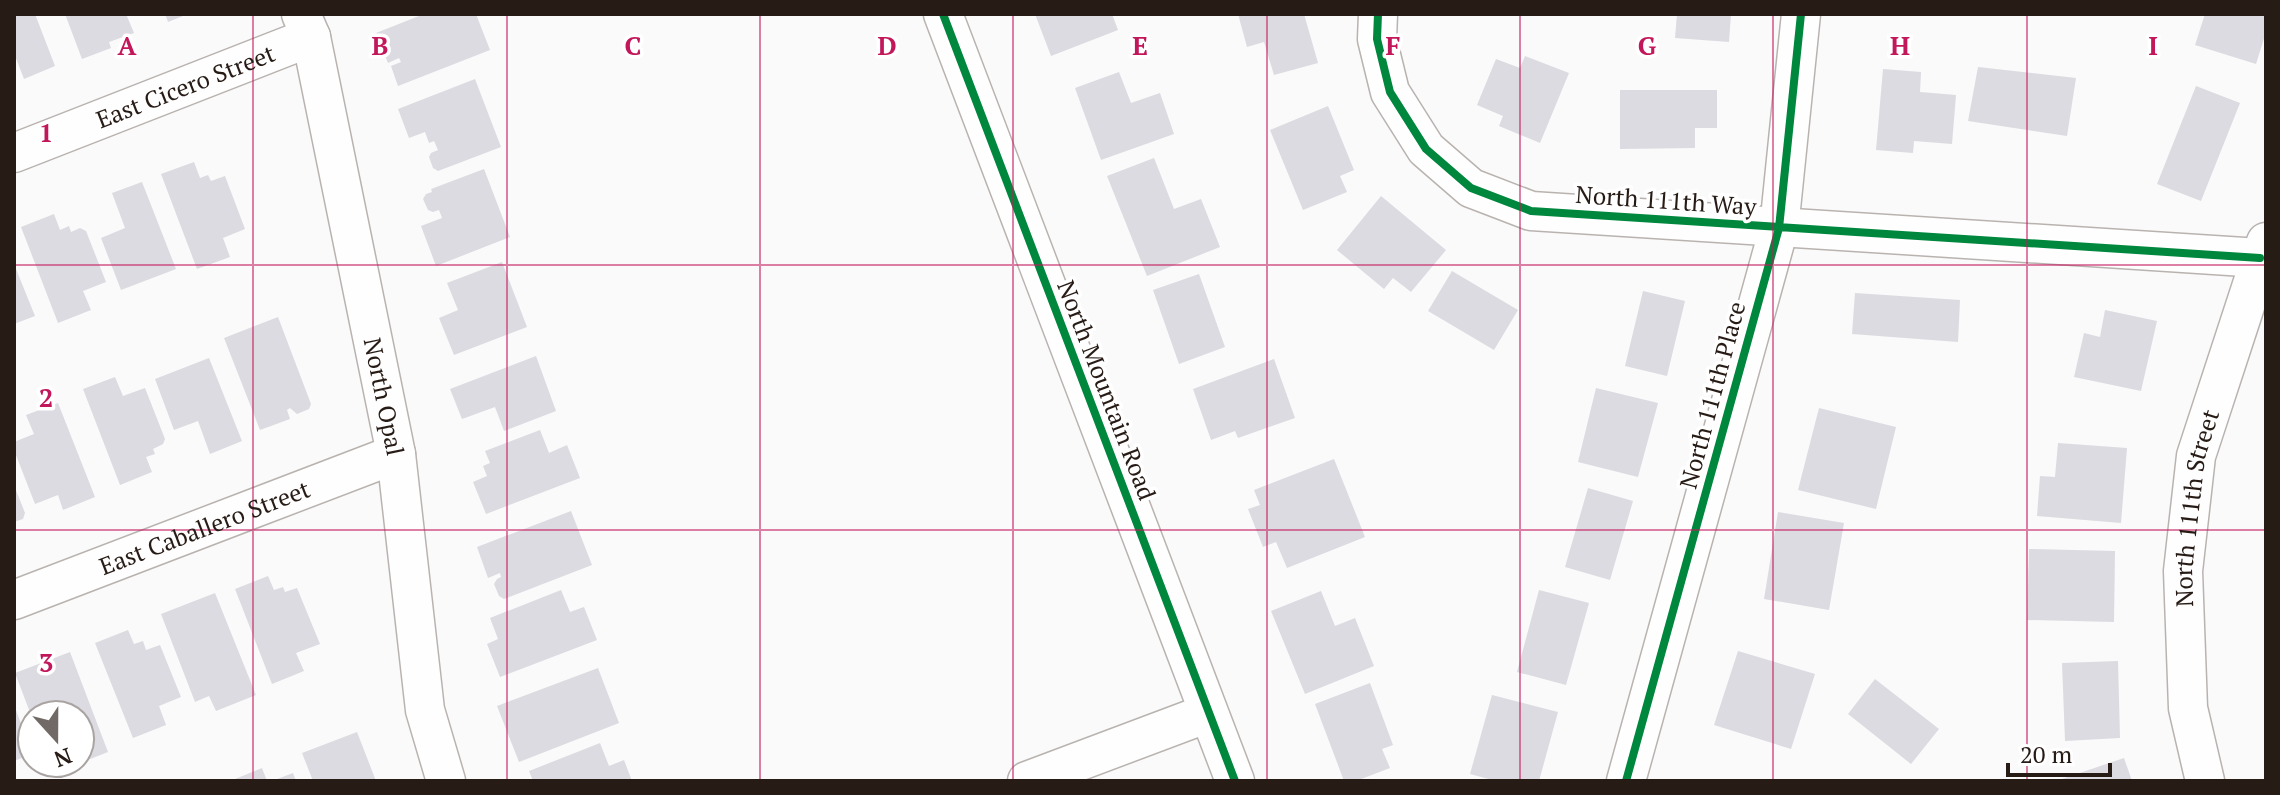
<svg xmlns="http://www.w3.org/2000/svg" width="2280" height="795" font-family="'PT Serif',serif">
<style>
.building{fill:#dbdbe1}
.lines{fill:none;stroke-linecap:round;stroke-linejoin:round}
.minor-casing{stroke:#b9b3b0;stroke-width:41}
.minor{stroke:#fefefe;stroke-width:38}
.cycleway-casing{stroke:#fff;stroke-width:13}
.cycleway{stroke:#00873e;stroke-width:8}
.grid{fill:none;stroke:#c2185b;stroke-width:2;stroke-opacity:0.55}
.labels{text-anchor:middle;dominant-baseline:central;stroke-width:7;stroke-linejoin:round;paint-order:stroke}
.street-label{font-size:24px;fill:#271b16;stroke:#fff}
.grid-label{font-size:26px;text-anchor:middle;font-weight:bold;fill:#c2185b;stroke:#fff;stroke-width:7;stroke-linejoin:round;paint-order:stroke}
</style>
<rect width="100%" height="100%" fill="#fafafa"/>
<path class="building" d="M14 14H35L55 66 24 79 14 53Z
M65 14H126L134 33 109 42 111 48 82 59Z
M165 14H188L168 22Z
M424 14H476L490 50 398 86 391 66 401 62 399 58 388 63 376 33Z
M1035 14H1112L1118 30 1051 56Z
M1238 14H1304L1318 63 1274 75 1264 42 1247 47Z
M1677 14H1731L1729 42 1675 38Z
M2205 14H2266V32L2256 64 2195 45Z
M1525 56 1569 73 1540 143 1499 126 1503 116 1477 105 1496 59 1520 68Z
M1978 67 2076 78 2067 136 1968 121Z
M1883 69 1921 72 1920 92 1956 95 1952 144 1914 141 1913 153 1876 150Z
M1119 72 1131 103 1160 93 1174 134 1101 160 1075 88Z
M475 79 501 147 438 171 433 168 429 157 431 153 438 150 434 141 429 143 425 132 409 138 398 109Z
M2196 86 2240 103 2201 201 2157 184Z
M1620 90H1717V128H1695V148L1620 149Z
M1328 106 1354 170 1340 176 1347 192 1303 210 1270 130Z
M1154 158 1174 209 1201 199 1220 247 1147 276 1107 176Z
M194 162 200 178 208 175 211 181 225 176 245 229 223 238 230 257 197 269 161 174Z
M484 169 510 237 436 266 421 226 442 218 439 210 433 212 428 210 423 199 426 194 432 192 431 189Z
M142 182 176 269 121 290 101 238 125 228 112 193Z
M1381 196 1446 250 1411 292 1393 278 1384 289 1337 250Z
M54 214 60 230 69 226 71 232 80 228 86 231 106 282 83 291 91 310 58 323 21 227Z
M502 262 527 327 454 355 439 318 458 310 447 283Z
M14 264 35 316 14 324Z
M1452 271 1518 310 1494 350 1428 311Z
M1199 274 1225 347 1179 364 1153 290Z
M1643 291 1685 301 1667 376 1625 366Z
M1855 293 1960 300 1958 342 1852 334Z
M2105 310 2157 321 2141 391 2074 377 2084 333 2100 337Z
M278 317 311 404 309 409 297 414 290 408 287 410 290 419 260 430 224 338Z
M536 356 556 411 504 431 495 407 462 419 450 389Z
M209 358 242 441 210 454 198 421 174 430 155 379Z
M1274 359 1295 418 1238 438 1235 431 1211 440 1193 389Z
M115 377 123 396 145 388 165 439 163 444 153 449 155 454 146 457 152 472 120 485 83 389Z
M1596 388 1658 403 1638 477 1578 462Z
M58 403 95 497 63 510 58 495 35 504 14 450V442L34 434 26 415Z
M1819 408 1896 427 1876 509 1798 490Z
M540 430 549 453 567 445 580 478 486 514 473 482 487 476 483 466 490 463 485 451Z
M2058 443 2127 448 2121 523 2037 516 2040 476 2055 477Z
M1334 459 1365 537 1287 568 1276 542 1263 547 1248 509 1260 505 1254 490Z
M14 485 25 513 23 519 14 522Z
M1588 488 1633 501 1610 580 1565 567Z
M571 511 592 565 504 599 499 596 494 584 497 579 501 577 500 573 488 578 477 547Z
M1778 512 1844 523 1829 610 1764 599Z
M2029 549 2115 551 2114 622 2027 620Z
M268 576 274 590 283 587 285 592 297 588 320 644 296 653 304 671 272 684 235 589Z
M561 590 570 612 584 607 597 640 500 677 487 644 498 639 490 618Z
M1539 590 1589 603 1566 685 1517 672Z
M1321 591 1335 626 1355 618 1374 666 1305 694 1271 611Z
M215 593 256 695 216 711 209 696 195 702 161 614Z
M128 630 134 644 143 641 146 650 160 645 181 697 159 706 166 725 133 738 95 643Z
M1738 651 1815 674 1791 749 1714 725Z
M70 652 108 752 80 763V715H31L15 673Z
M2118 661 2120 738 2065 741 2062 663Z
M598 668 619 723 519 762 497 706Z
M1875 679 1939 729 1911 764 1848 714Z
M1370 683 1393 745 1382 749 1390 768 1356 781H1344L1315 704Z
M1492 695 1558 712 1539 781H1496L1470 774Z
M14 705 32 752V754L14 761Z
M357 732 376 781H313L302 753Z
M600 743 609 766 624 760 632 781H533L529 771Z
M2124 758 2132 781H2059V780Z
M262 768 267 781H230Z
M293 773 296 781H272Z"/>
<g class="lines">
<defs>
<g id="minor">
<path id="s1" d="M301 14 311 37 396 454 425 710 446 781"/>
<path d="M943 14 1235 781"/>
<path d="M1378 14 1377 39 1390 92 1426 149 1471 188 1531 211 2260 258"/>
<path id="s2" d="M14 153 311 37"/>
<path id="s3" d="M14 600 396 454"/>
<path d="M1027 781 1208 713"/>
<path d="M1626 781 1779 228 1801 14"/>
<path id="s4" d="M2205 781 2188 708 2183 571 2196 456 2266 242"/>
</g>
</defs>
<use href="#minor" class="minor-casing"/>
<use href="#minor" class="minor"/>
<defs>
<path id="cycleway" d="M943 14 1235 781
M1378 14 1377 39 1390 92 1426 149 1471 188 1531 211 2260 258
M1626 781 1779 228 1801 14"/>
</defs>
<use href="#cycleway" class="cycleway-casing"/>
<use href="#cycleway" class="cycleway"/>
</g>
<path class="grid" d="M253 14V781M507 14V781M760 14V781M1013 14V781M1267 14V781M1520 14V781M1773 14V781M2027 14V781M14 265H2266M14 530H2266"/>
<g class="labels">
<g class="street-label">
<text stroke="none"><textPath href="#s2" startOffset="184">East Cicero Street</textPath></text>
<text transform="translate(1666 200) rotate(4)">North 111th Way</text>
<text transform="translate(1107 390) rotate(69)">North Mountain Road</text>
<text transform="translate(1712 395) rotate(-75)">North 111th Place</text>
<text stroke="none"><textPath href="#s1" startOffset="392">North Opal</textPath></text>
<text stroke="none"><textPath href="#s4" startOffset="276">North 111th Street</textPath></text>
<text stroke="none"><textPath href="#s3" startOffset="204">East Caballero Street</textPath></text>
</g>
</g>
<g class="grid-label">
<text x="127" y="55">A</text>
<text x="380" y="55">B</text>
<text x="633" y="55">C</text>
<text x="887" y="55">D</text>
<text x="1140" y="55">E</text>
<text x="1393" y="55">F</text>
<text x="1647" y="55">G</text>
<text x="1900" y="55">H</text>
<text x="2153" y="55">I</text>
<text x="46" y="142">1</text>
<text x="46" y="407">2</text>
<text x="46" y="672">3</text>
</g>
<rect width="2280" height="795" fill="none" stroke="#271b16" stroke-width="32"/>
<g transform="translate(56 739) rotate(159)"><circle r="38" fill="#ffffff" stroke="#a9a4a2" stroke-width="2"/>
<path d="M0-6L14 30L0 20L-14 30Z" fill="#716966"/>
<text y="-12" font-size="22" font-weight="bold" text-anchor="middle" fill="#271b16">N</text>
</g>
<path d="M2008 763v12h102v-12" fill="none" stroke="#271b16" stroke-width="4"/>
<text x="2020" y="763" font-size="24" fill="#271b16" stroke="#ffffff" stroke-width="6" paint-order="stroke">20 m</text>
</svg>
